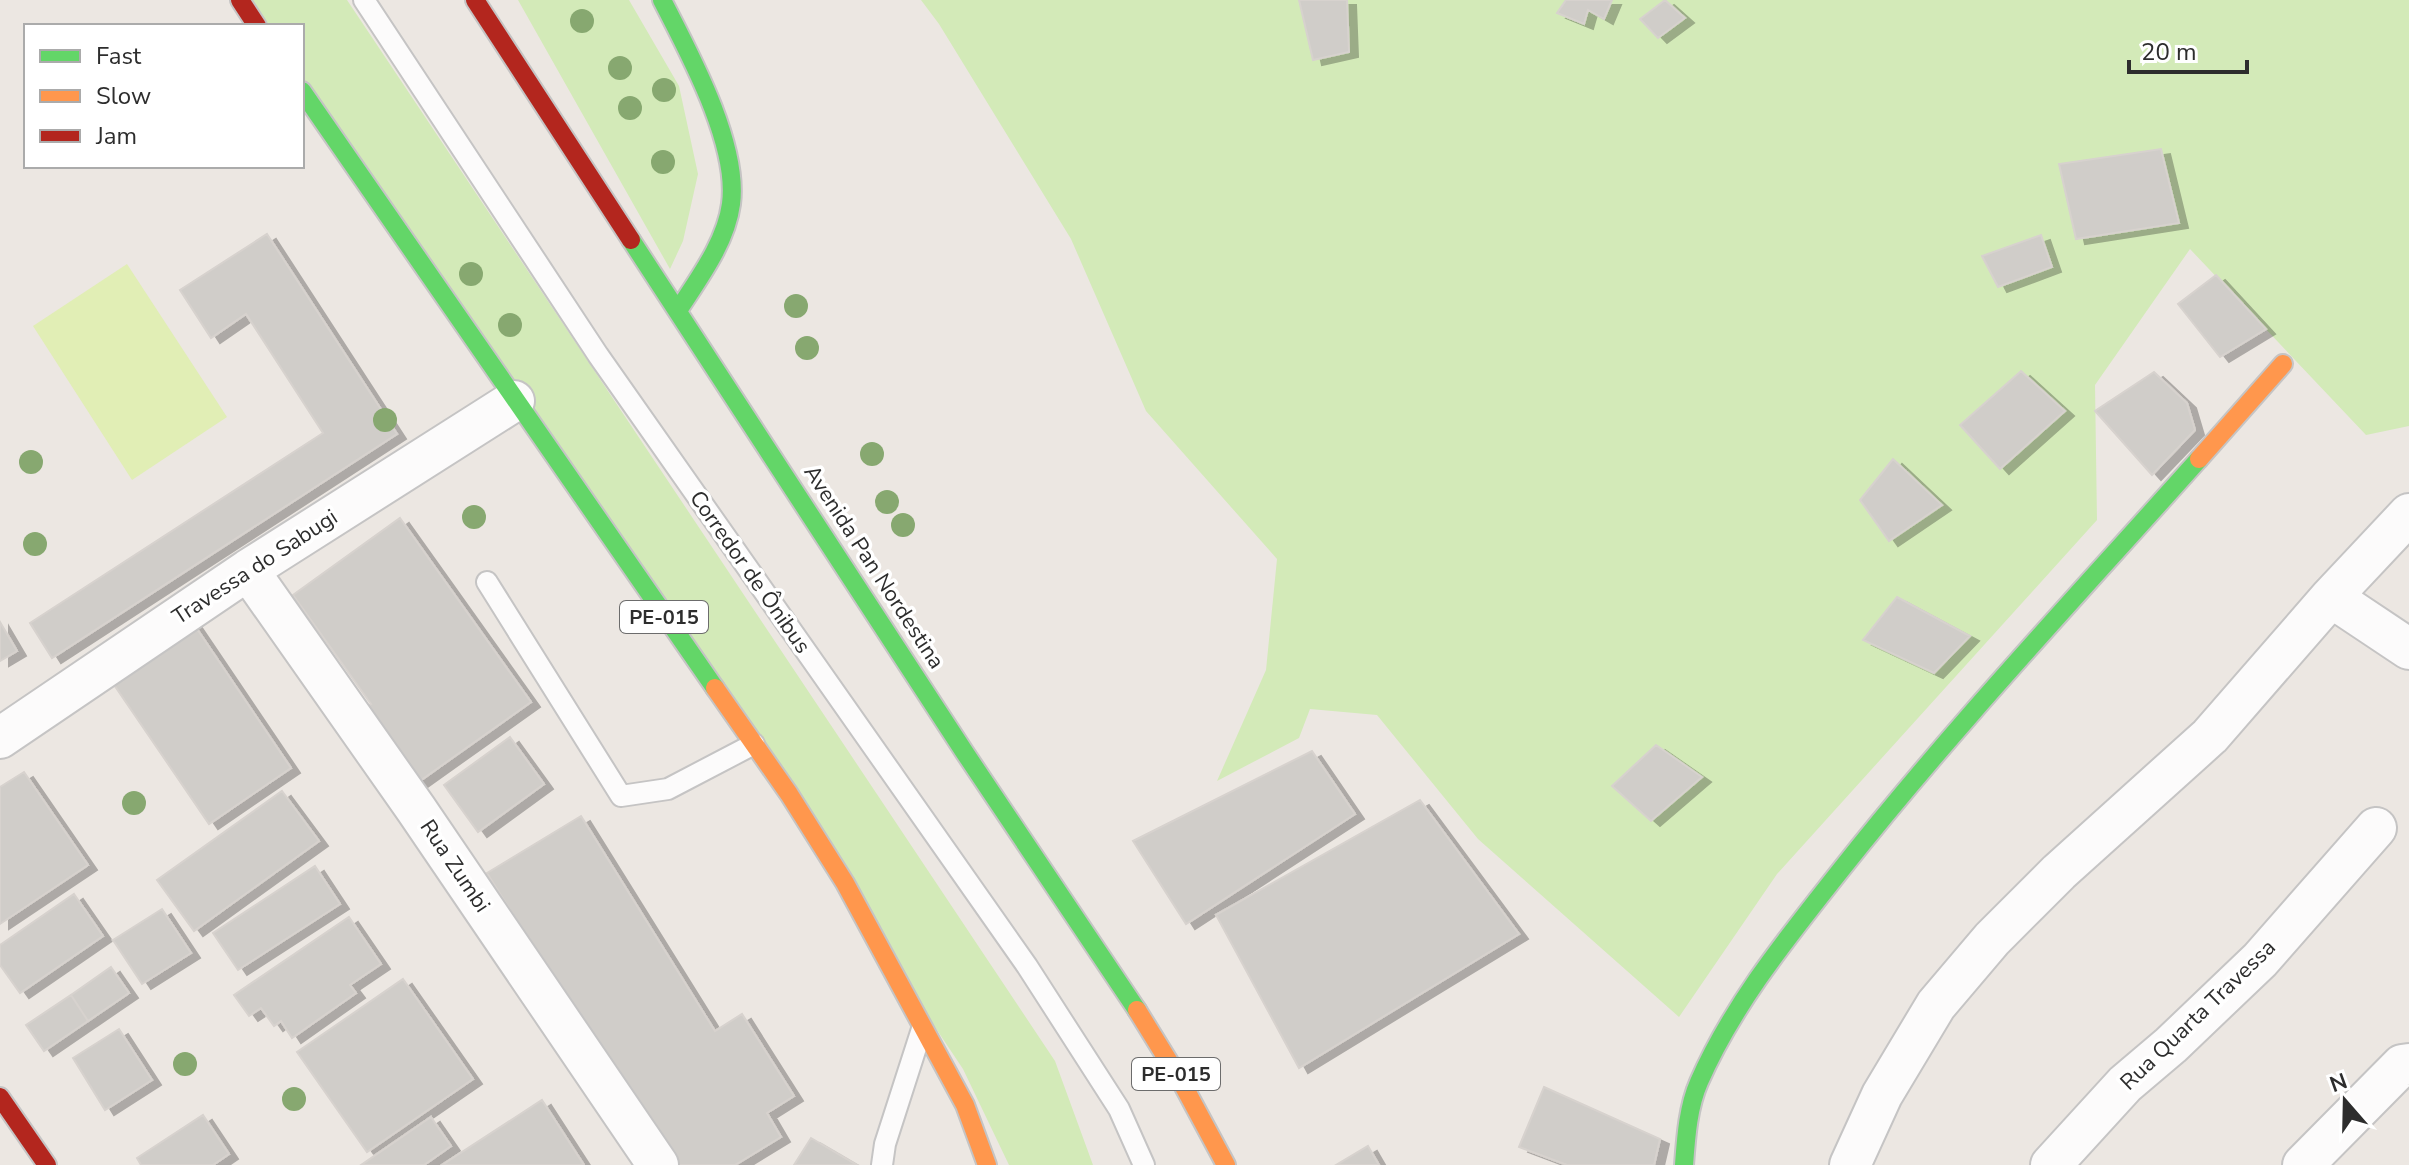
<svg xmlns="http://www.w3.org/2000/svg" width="2409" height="1165" font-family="'Nunito Sans',sans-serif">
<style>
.green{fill:#d3eab8}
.pitch{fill:#e1eeb5}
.building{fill:#d0cdc9;stroke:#d7d2ce;stroke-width:2;filter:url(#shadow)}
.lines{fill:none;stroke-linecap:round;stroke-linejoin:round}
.lane-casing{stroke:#c5c4c4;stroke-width:24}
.street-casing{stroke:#c5c4c4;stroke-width:44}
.fast-casing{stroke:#c5c4c4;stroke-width:22}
.slow-casing{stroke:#c5c4c4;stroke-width:22}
.jam-casing{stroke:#c5c4c4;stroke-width:22}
.lane{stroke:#fcfbfb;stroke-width:20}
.street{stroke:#fcfbfb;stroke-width:40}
.fast{stroke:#63d668;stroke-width:18}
.slow{stroke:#ff974d;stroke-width:18}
.jam{stroke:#b3261e;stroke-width:18}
.tree{fill:#87a870}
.labels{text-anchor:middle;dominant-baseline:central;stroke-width:7;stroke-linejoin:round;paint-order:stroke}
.shield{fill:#fff;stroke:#6c6c6c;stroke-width:2}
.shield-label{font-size:20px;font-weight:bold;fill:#2d2d2d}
.street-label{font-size:22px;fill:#2d2d2d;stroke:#fff}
</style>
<defs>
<filter id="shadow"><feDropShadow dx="9" dy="5" stdDeviation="0" flood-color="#0004"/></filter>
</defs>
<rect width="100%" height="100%" fill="#ece7e2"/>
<path class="green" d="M245 0H347L1055 1061 1093 1165H1009L963 1069 302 79V26H264Z
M518 0H629L679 86 698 174 683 241 670 269Z
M921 0H2409V426L2366 435 2190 249 2095 385 2097 520 1777 874 1679 1017 1478 839 1377 715 1310 709 1299 738 1217 781 1266 670 1277 559 1146 411 1071 239 939 24Z"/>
<path class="pitch" d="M127 264 227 417 132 480 33 326Z"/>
<path class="building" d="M1299 0H1347L1349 52 1313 60Z
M1566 0H1612L1604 19 1588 10 1584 24 1557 13Z
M1665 0 1685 18 1658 38 1640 19Z
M2161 149 2179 223 2076 239 2059 164Z
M267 234 397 434 52 658 30 623 323 433 246 314 211 338 180 290Z
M2041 235 2052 267 1998 287 1982 256Z
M2216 275 2266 329 2220 357 2178 304Z
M2021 371 2065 411 2000 469 1960 425Z
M2154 372 2187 403 2195 430 2152 475 2095 411Z
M1893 459 1942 505 1889 541 1860 500Z
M400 518 531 702 417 783 364 709 371 704 293 595Z
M1897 597 1970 636 1934 673 1863 640Z
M191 620 291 768 209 824 108 676Z
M0 622 17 651 0 661Z
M510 737 544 784 478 832 444 785Z
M1656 745 1702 777 1651 821 1612 786Z
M1312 751 1355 814 1186 924 1133 841Z
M24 772 88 865 0 924V787Z
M282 791 319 841 194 931 157 880Z
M1420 800 1519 934 1299 1068 1216 915Z
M581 816 715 1031 742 1014 794 1096 767 1113 781 1137 735 1165H669L487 873Z
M315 866 340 904 238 970 213 933Z
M74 894 103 936 20 993 0 965V945Z
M162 909 191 953 142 984 113 940Z
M349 917 381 964 350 985 356 993 292 1038 281 1021 274 1026 261 1008 249 1016 234 995Z
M111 967 129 993 88 1021 71 995Z
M403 979 473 1079 367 1152 297 1052Z
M71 995 88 1021 44 1051 26 1025Z
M119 1029 152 1080 105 1110 73 1058Z
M1544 1087 1660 1139 1654 1165H1567L1519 1147Z
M542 1100 584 1165H442Z
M203 1115 229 1154 213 1165H141L137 1158Z
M431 1117 451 1146 424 1165H361Z
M811 1138 857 1165H794Z
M1368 1146 1379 1165H1336Z"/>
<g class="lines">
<defs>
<path id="lane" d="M364 0 598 355 1027 966 1119 1109 1144 1165
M487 582 621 796 668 789 754 744
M882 1165 885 1144 922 1029"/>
<path id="street" d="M248 570 416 809 658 1165
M2331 597 2409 649
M0 738 248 570 514 401
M1850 1165 1882 1095 1936 1005 1992 939 2059 872 2210 736 2331 597 2409 514
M2051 1165 2125 1084 2171 1045 2260 960 2376 828
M2303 1165 2402 1065 2409 1064"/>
<path id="fast" d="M662 0C689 53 739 144 731 204 726 242 699 278 679 309
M302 91 715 688
M631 240 965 753 1137 1010
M1684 1165C1686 1138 1688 1107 1699 1082 1733 1004 1788 937 1840 871 1953 728 2078 595 2199 459"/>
<path id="slow" d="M2199 459 2283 364
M715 688 789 794 845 883 965 1105 987 1165
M1137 1010 1182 1083 1226 1165"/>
<path id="jam" d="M240 0 257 26
M475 0 631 240
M0 1097 47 1165"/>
</defs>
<use href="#lane" class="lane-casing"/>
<use href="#street" class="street-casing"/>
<use href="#fast" class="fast-casing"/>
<use href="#slow" class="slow-casing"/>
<use href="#jam" class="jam-casing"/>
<use href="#lane" class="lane"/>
<use href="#street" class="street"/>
<use href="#fast" class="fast"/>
<use href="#slow" class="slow"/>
<use href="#jam" class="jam"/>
</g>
<g class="tree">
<circle cx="582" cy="21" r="12"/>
<circle cx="620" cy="68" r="12"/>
<circle cx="664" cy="90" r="12"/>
<circle cx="630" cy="108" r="12"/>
<circle cx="663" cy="162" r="12"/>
<circle cx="471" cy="274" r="12"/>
<circle cx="796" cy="306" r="12"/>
<circle cx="510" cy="325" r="12"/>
<circle cx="807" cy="348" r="12"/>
<circle cx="385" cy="420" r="12"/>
<circle cx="872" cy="454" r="12"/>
<circle cx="31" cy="462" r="12"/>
<circle cx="887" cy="502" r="12"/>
<circle cx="474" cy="517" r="12"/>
<circle cx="903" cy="525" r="12"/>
<circle cx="35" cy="544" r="12"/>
<circle cx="134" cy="803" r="12"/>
<circle cx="185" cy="1064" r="12"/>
<circle cx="294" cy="1099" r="12"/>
</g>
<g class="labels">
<g class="shield">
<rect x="620" y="601" width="88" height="32" rx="6"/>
<rect x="1132" y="1058" width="88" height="32" rx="6"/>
</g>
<g class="shield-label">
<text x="664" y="617">PE-015</text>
<text x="1176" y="1074">PE-015</text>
</g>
<g class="street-label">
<text transform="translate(255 567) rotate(-33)">Travessa do Sabugi</text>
<text transform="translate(874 567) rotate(57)">Avenida Pan Nordestina</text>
<text transform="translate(750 572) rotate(55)">Corredor de Ônibus</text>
<text transform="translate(455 866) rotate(56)">Rua Zumbi</text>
<text transform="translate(2198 1015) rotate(-44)">Rua Quarta Travessa</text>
</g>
</g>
<rect x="24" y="24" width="280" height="144" fill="#ffffff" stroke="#ababab" stroke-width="2"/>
<rect x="40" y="50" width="40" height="12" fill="#63d668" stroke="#ababab" stroke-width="2"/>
<text x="96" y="64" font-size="24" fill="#2d2d2d">Fast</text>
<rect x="40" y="90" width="40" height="12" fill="#ff974d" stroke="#ababab" stroke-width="2"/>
<text x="96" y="104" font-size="24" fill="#2d2d2d">Slow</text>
<rect x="40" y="130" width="40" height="12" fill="#b3261e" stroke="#ababab" stroke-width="2"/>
<text x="96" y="144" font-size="24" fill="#2d2d2d">Jam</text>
<g transform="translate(2345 1101) rotate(340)" stroke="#ffffff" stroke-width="6" paint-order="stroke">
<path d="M0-6L14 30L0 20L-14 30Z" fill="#2d2d2d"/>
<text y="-12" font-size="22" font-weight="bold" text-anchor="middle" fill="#2d2d2d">N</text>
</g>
<path d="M2129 60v12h118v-12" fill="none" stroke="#2d2d2d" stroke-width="4"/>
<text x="2141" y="60" font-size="24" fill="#2d2d2d" stroke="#ffffff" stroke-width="6" paint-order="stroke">20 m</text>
</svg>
